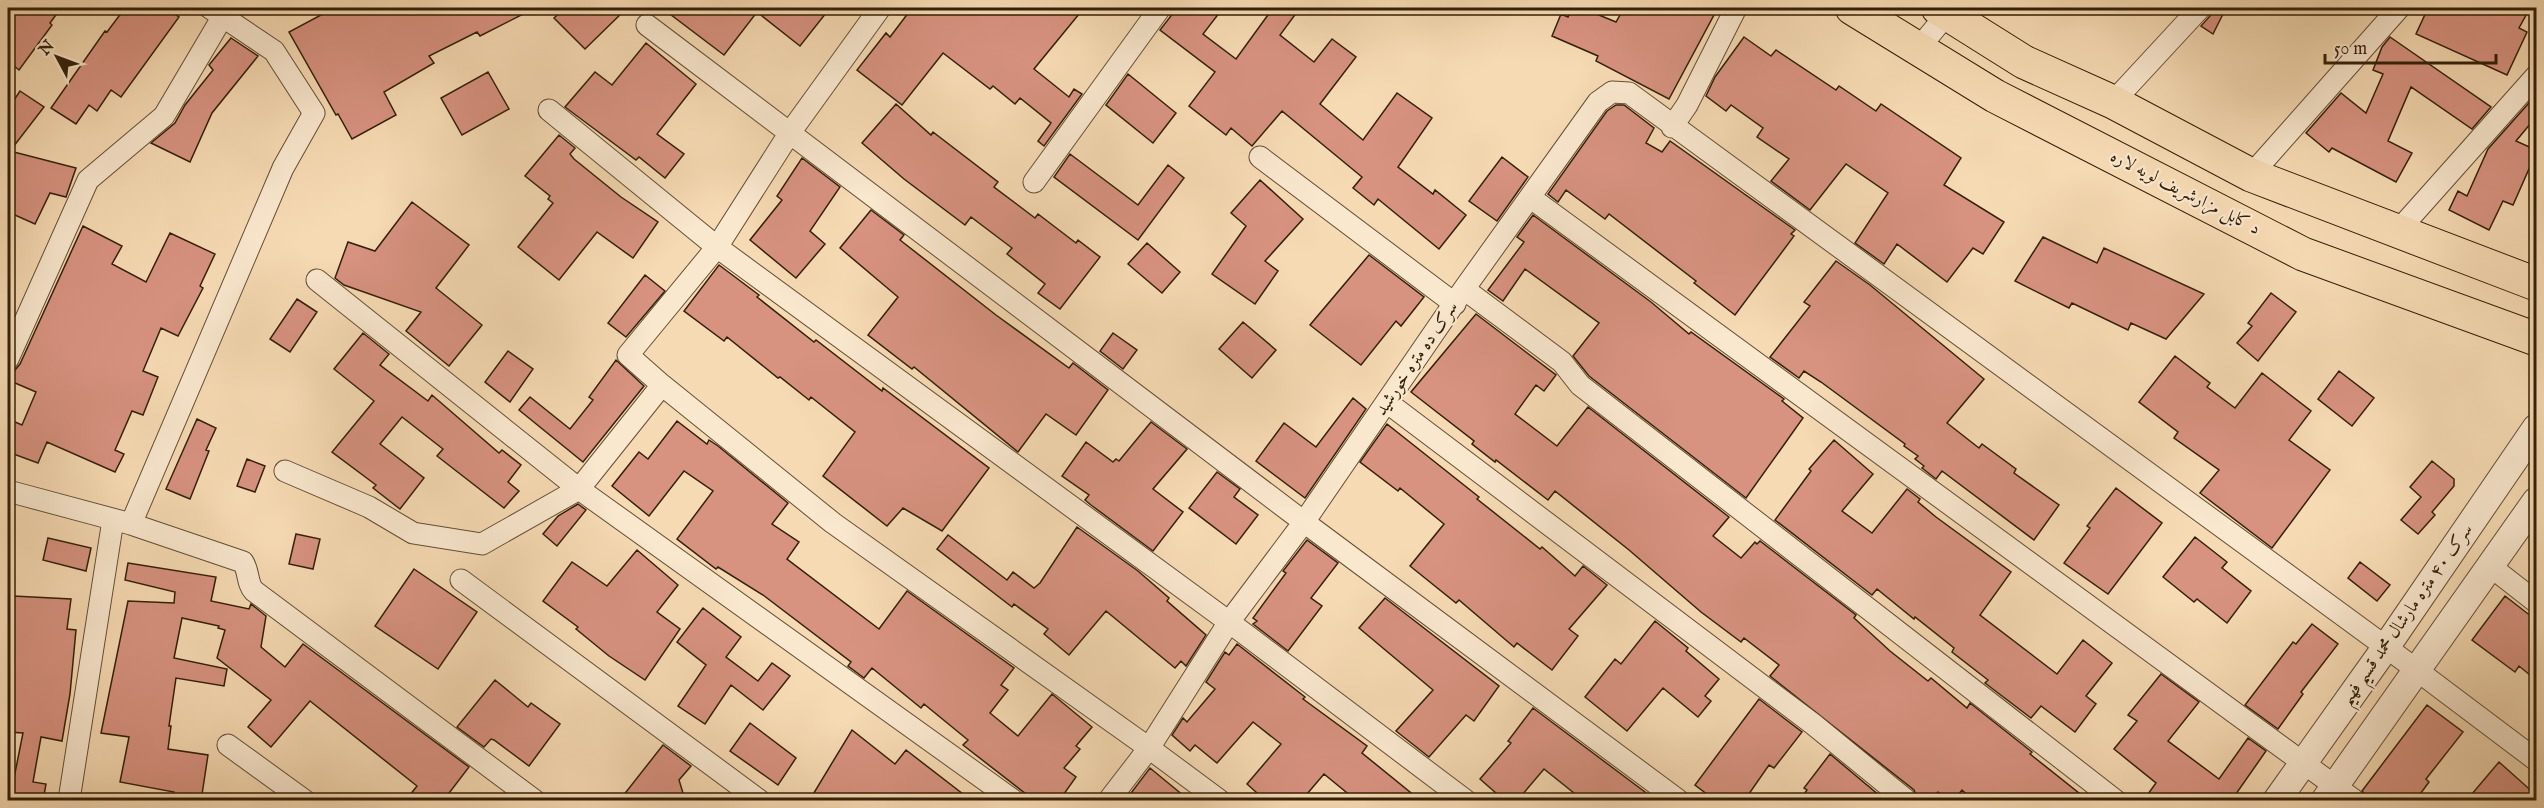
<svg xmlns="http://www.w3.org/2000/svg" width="2544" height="808" font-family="'IM FELL English',Amiri,serif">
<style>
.building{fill:#d79280;stroke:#322009;stroke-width:1.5}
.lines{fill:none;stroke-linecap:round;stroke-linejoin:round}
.minor-casing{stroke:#634e34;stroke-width:23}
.tertiary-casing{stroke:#634e34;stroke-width:29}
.trunk-casing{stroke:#322009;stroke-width:35}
.minor{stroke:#f9e7ce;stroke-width:21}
.tertiary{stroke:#f9e7ce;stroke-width:27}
.trunk{stroke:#f6dab3;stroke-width:33}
.labels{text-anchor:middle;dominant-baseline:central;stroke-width:4.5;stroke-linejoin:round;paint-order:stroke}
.street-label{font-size:18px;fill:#322009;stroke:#f9e7ce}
</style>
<rect width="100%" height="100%" fill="#f6dab3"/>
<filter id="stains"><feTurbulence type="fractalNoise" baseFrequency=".00333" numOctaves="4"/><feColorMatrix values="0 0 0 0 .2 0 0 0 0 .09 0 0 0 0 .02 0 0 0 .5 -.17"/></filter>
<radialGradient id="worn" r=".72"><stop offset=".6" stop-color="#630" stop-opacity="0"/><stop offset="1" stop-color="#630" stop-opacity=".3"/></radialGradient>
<path class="building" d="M8 8H61L50 23 52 25 19 70 8 61Z
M125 8H166L179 17 121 97 111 90 97 111 89 105 76 124 51 108 105 31 107 32Z
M334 8H535L480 36 477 32 429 56 434 63 384 92 396 115 352 139 338 114 336 115 289 32Z
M565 8H627L585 49 554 18Z
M662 8H830L800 46 757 12 724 55Z
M912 8H1084L1034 69 1069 97 1074 89 1082 94 1044 146 1038 141 1051 123 1020 98 1015 104 993 86 990 89 943 53 902 105 857 70 886 33 890 37Z
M1177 8H1223L1203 34 1236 59 1273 8H1300L1280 35 1314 62 1332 39 1356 57 1320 104 1363 140 1397 93 1432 118 1398 167 1433 194 1435 190 1466 215 1439 249 1378 199 1374 205 1353 188 1362 177 1282 111 1252 146 1231 128 1226 135 1189 106 1215 72 1160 30Z
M1572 8H1582L1616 22 1624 8H1704L1715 13 1669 99 1596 61 1598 56 1552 36 1561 14 1568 17Z
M2212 8H2226L2213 34 2201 26 2210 16Z
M2428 8H2530L2519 28 2527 32 2507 75 2416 34Z
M1744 37 1771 56 1776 50 1836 90 1839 86 1876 111 1881 104 1961 158 1944 185 2004 222 1983 254 1973 248 1947 282 1897 244 1884 264 1855 243 1888 193 1846 164 1810 210 1771 181 1789 159 1757 137 1763 128 1731 105 1726 111 1706 96 1715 77Z
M2390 37 2491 107 2472 129 2411 87 2388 141 2412 153 2396 182 2332 148 2329 152 2306 133 2341 93 2366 113 2383 74 2373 70 2382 47Z
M231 38 258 56 212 113 190 162 151 143 175 123 185 105 213 70 209 65Z
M646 43 696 84 657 134 684 154 665 178 639 157 636 160 565 107 595 72 612 85Z
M488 72 509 109 462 135 441 98Z
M1128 74 1176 113 1153 143 1106 105Z
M20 91 44 107 10 151 76 168 66 197 50 193 35 224 8 212V109Z
M2536 95V117L2516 141 2536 150V153L2513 205 2503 201 2489 230 2449 210 2458 191 2467 196 2488 149Z
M896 104 931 135 933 132 998 182 994 187 1035 218 1038 214 1076 243 1078 240 1100 257 1060 309 1038 293 1045 284 1007 254 1012 248 971 217 965 225 904 179 862 143Z
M1616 105H1624L1654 128 1646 143 1662 152 1670 141 1795 230 1791 234 1794 236 1735 315 1694 283 1696 281 1609 214 1605 219 1566 190 1558 202 1548 194 1607 111Z
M559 135 575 148 570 154 574 159 621 197 658 222 633 258 597 232 559 280 518 247 553 203 548 199 550 196 525 176Z
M1070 154 1138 205 1168 165 1184 178 1138 240 1054 177Z
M1502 157 1528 177 1497 221 1469 201Z
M802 158 840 187 810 231 825 244 796 278 750 240 782 200 777 196Z
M1260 180 1303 219 1265 261 1278 271 1255 304 1212 274 1246 226 1231 213Z
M412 202 469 245 436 288 482 325 449 366 406 331 421 312 344 285 335 278 348 242 375 251Z
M871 210 904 235 900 240 996 315 1069 368 1073 363 1108 390 1076 435 1046 414 1018 452 914 367 912 369 868 335 898 297 840 248Z
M1533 215 1651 302 1689 334 1691 332 1784 399 1782 401 1803 418 1746 498 1589 376 1573 356 1599 323 1525 269 1503 301 1488 290 1524 242 1517 237Z
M83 226 122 246 112 264 146 282 170 233 215 254 200 286 203 288 178 336 161 328 143 371 158 377 143 415 132 411 115 450 124 454 115 472 47 442 38 463 8 452V419L22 425 36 392 8 380V371L15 370 20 364Z
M2043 237 2097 263 2104 248 2204 294 2166 339 2131 323 2128 330 2072 303 2069 308 2015 281Z
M1147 243 1180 272 1162 293 1128 264Z
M1369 255 1424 297 1401 326 1396 321 1361 365 1310 325Z
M1836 261 1870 285 1984 379 1947 423 1979 448 1982 444 2016 469 2014 473 2059 505 2034 540 1942 471 1936 479 1922 468 1924 466 1915 459 1918 456 1904 446 1905 444 1821 382 1804 371 1799 378 1770 357 1810 306 1804 302Z
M719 265 759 295 757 297 814 342 816 340 882 391 883 388 989 468 942 531 903 508 887 526 823 476 855 432 811 397 809 400 780 377 778 378 727 337 724 341 684 311Z
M645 275 665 291 626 337 608 323Z
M2271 293 2296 312 2258 361 2237 343 2252 326 2248 323Z
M297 299 317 312 290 352 270 339Z
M1476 314 1556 375 1544 391 1536 385 1515 414 1557 446 1588 407 1729 517 1713 536 1741 558 1755 542 1757 544 1760 541 1856 615 1854 618 1890 651 1928 681 1931 678 1967 708 1970 703 2032 752 2030 754 2089 801H1974L1962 790 1953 801H1948L1938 792 1931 801H1918L1914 790 1770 676 1779 665 1744 638 1741 642 1701 612 1629 550 1555 491 1548 500 1496 460 1495 462 1472 444 1474 441 1411 392Z
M1243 322 1276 350 1252 378 1219 349Z
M363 333 389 354 380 365 428 401 432 395 499 453 502 450 521 465 508 482 519 491 504 508 437 456 443 449 402 417 380 444 424 478 400 509 373 488 376 485 332 452 374 401 334 369Z
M1113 333 1137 350 1123 369 1100 351Z
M508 351 533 369 510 402 485 382Z
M2175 356 2210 383 2207 387 2235 408 2262 373 2311 411 2289 440 2330 470 2272 548 2200 493 2219 470 2174 438 2178 432 2139 402Z
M616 360 644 386 583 462 519 410 530 397 570 429 593 400 589 397Z
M2339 371 2374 398 2352 426 2318 399Z
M1353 398 1366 409 1305 498 1256 461 1284 423 1316 447Z
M197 419 216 428 206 450 209 451 190 499 166 489Z
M677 421 707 444 709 440 718 446 788 503 772 524 799 542 787 559 879 629 907 591 1014 668 1001 685 1008 690 990 713 1018 736 1052 694 1092 727 1076 746 1080 749 1064 768 1076 777 1059 801H1035L963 745 968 740 924 704 921 708 872 668 864 678 848 666 851 662 763 595 718 567 716 569 677 539 713 491 684 471 649 516 612 486 639 452 648 459Z
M1151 422 1187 449 1153 489 1183 512 1153 551 1091 505 1085 500 1089 495 1062 476 1086 442 1113 462 1116 459 1119 461Z
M1387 424 1479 497 1477 499 1540 549 1542 547 1575 576 1583 566 1607 585 1569 629 1578 636 1552 670 1517 643 1514 647 1459 600 1456 603 1410 566 1444 524 1400 488 1398 491 1360 462Z
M1834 440 1873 474 1842 511 1872 533 1907 489 1920 499 1918 502 1936 517 2011 572 1980 615 2057 674 2083 640 2112 663 2086 696 2096 704 2075 732 2041 706 2031 718 1985 683 1988 680 1952 652 1954 648 1915 617 1914 619 1877 589 1872 595 1775 520 1811 471 1809 469Z
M247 459 265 466 255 492 237 486Z
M2432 461 2454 479V486L2432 512 2435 515 2418 534 2401 520 2421 497 2410 487Z
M1217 472 1240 489 1234 497 1258 515 1236 544 1189 508Z
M2116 488 2162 523 2108 594 2064 563 2090 528 2087 526Z
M578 504 586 510 557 546 543 534 558 516Z
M1077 527 1138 571 1169 598 1167 601 1206 635 1186 666 1181 661 1175 668 1106 611 1069 655 1044 634 1048 629 1014 604 1012 607 937 549 948 535 1007 580 1013 572 1034 588 1040 583Z
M296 534 320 539 313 569 289 564Z
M2195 537 2227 562 2222 568 2251 591 2227 623 2197 599 2194 602 2163 577Z
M48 538 91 548 86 571 43 560Z
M1307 540 1338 563 1311 598 1322 606 1288 651 1253 624 1257 621 1253 618 1286 573 1283 571Z
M637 550 678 585 657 612 680 629 645 680 609 656 576 629 578 627 543 601 572 562 607 586Z
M2360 562 2390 585 2377 601 2348 578Z
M128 563 216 577 211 601 249 609 251 604 266 616 261 647 285 667 303 644 469 767 443 801H405L417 786 310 701 271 747 248 727 271 700 217 658 225 630 218 628 219 626 182 618 174 658 227 669 224 686 176 678 169 726H171L168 749 208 755 201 801H172L174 792 120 782 129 737 101 733 128 601 174 603 175 592 125 580Z
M414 569 477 612 438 669 375 626Z
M13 596 71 599 67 629 76 630 70 694 62 741 41 737 33 782 46 784 43 801 8 797V777L14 778 23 733 8 732V651H10Z
M2505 596 2536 620V680L2519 666 2515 672 2472 640Z
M1385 598 1499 686 1474 721 1466 715 1429 757 1396 731 1433 690 1359 628Z
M703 608 741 637 726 657 758 681 772 663 790 676 763 710 731 685 705 724 678 706 706 665 677 642Z
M1655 621 1688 648 1686 651 1719 679 1705 696 1711 701 1698 717 1663 688 1627 731 1585 697 1615 659 1621 664Z
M2312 624 2338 644 2301 692 2303 694 2278 729 2245 705 2293 642 2296 644Z
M1237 644 1305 697 1303 699 1367 746 1362 753 1421 801H1357L1324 774 1301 801H1266L1247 784 1281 744 1253 722 1217 763 1195 745 1190 751 1172 735 1183 718 1187 722 1215 689 1206 682 1225 652 1229 655Z
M2161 674 2199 702 2168 741 2219 779 2248 738 2266 751 2231 801H2143L2156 783 2114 749 2137 721 2128 715Z
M495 680 528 707 531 703 560 724 529 766 494 740 491 739 484 747 457 727Z
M1759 699 1802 732 1774 768 1769 765 1744 801H1716L1695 785Z
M2427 705 2463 732 2426 779 2429 782 2415 801H2370L2362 791Z
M1533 708 1657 801H1584L1544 769 1517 801H1505L1480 779 1511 743 1508 741Z
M750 723 796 758 778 785 730 751Z
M852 730 895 764 906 750 972 801H809Z
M663 745 691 766 679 780 683 793 676 801H619Z
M1830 754 1886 801H1799L1807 790 1804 788Z
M2499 762 2536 795V801H2466Z
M1150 768 1190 801H1125Z"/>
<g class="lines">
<defs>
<path id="minor" d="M647 25 1304 522 1678 800
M1918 49 1952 8
M2113 102 2200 8
M549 110 717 247 1229 622 1465 800
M1672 127 1687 105 1736 8
M1260 157 1455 304
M2251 175 2399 8
M1034 182 1160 8
M1531 198 2354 800
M2397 232 2536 76
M317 280 579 489 1013 800
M1464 289 1562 362 1580 385 2115 800
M8 359 88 180 164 116 223 16
M662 385 833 523 1149 748 1219 800
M1388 403 1813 724 1906 800
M285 471 369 507 413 533 482 544 579 489 662 385 628 355 717 247 789 134 880 8
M8 491 131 524 243 562C249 571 247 584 254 591L534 800
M131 524 283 168 314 113 274 51 210 8
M2490 566 2536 602
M461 580 759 800
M228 745 304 800
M69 800 113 520
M1109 800 1149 748 1229 622 1304 522 1464 289 1598 102 1612 92 1629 93 2386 647 2536 760"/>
<path id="tertiary" d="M2277 800 2386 647 2536 428
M2325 800 2536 501"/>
<path id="trunk" d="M1852 8 1995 96 2303 254 2536 339
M1938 8 2024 62 2113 102 2251 175 2536 284"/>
</defs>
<use href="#minor" class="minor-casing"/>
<use href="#tertiary" class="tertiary-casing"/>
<use href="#trunk" class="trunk-casing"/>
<use href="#minor" class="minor"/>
<use href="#tertiary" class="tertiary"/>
<use href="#trunk" class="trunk"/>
</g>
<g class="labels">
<g class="street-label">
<text transform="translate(2185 193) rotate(27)">د کابل مزارشریف لویه لاره</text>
<text transform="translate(1417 359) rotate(-56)">سرک ده متره خورشید</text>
<text transform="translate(2407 615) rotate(-55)">سرک ۴۰ متره مارشال محمد قسیم فهیم</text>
</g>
</g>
<rect width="2544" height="808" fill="none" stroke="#f6dab3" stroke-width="30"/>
<rect x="9" y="9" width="2526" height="790" fill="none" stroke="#322009" stroke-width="3"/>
<rect x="15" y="15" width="2514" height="778" fill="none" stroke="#322009" stroke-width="1.5"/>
<g transform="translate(57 57) rotate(311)" stroke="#f9e7ce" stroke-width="4.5" paint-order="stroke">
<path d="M0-4.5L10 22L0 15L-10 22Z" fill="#322009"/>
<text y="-9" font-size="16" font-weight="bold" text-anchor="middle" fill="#322009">N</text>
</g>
<path d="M2325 54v9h171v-9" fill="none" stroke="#322009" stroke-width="3"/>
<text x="2334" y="54" font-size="18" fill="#322009" stroke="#f9e7ce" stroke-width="4.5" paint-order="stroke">50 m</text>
<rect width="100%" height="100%" filter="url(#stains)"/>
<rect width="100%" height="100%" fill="url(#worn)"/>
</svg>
